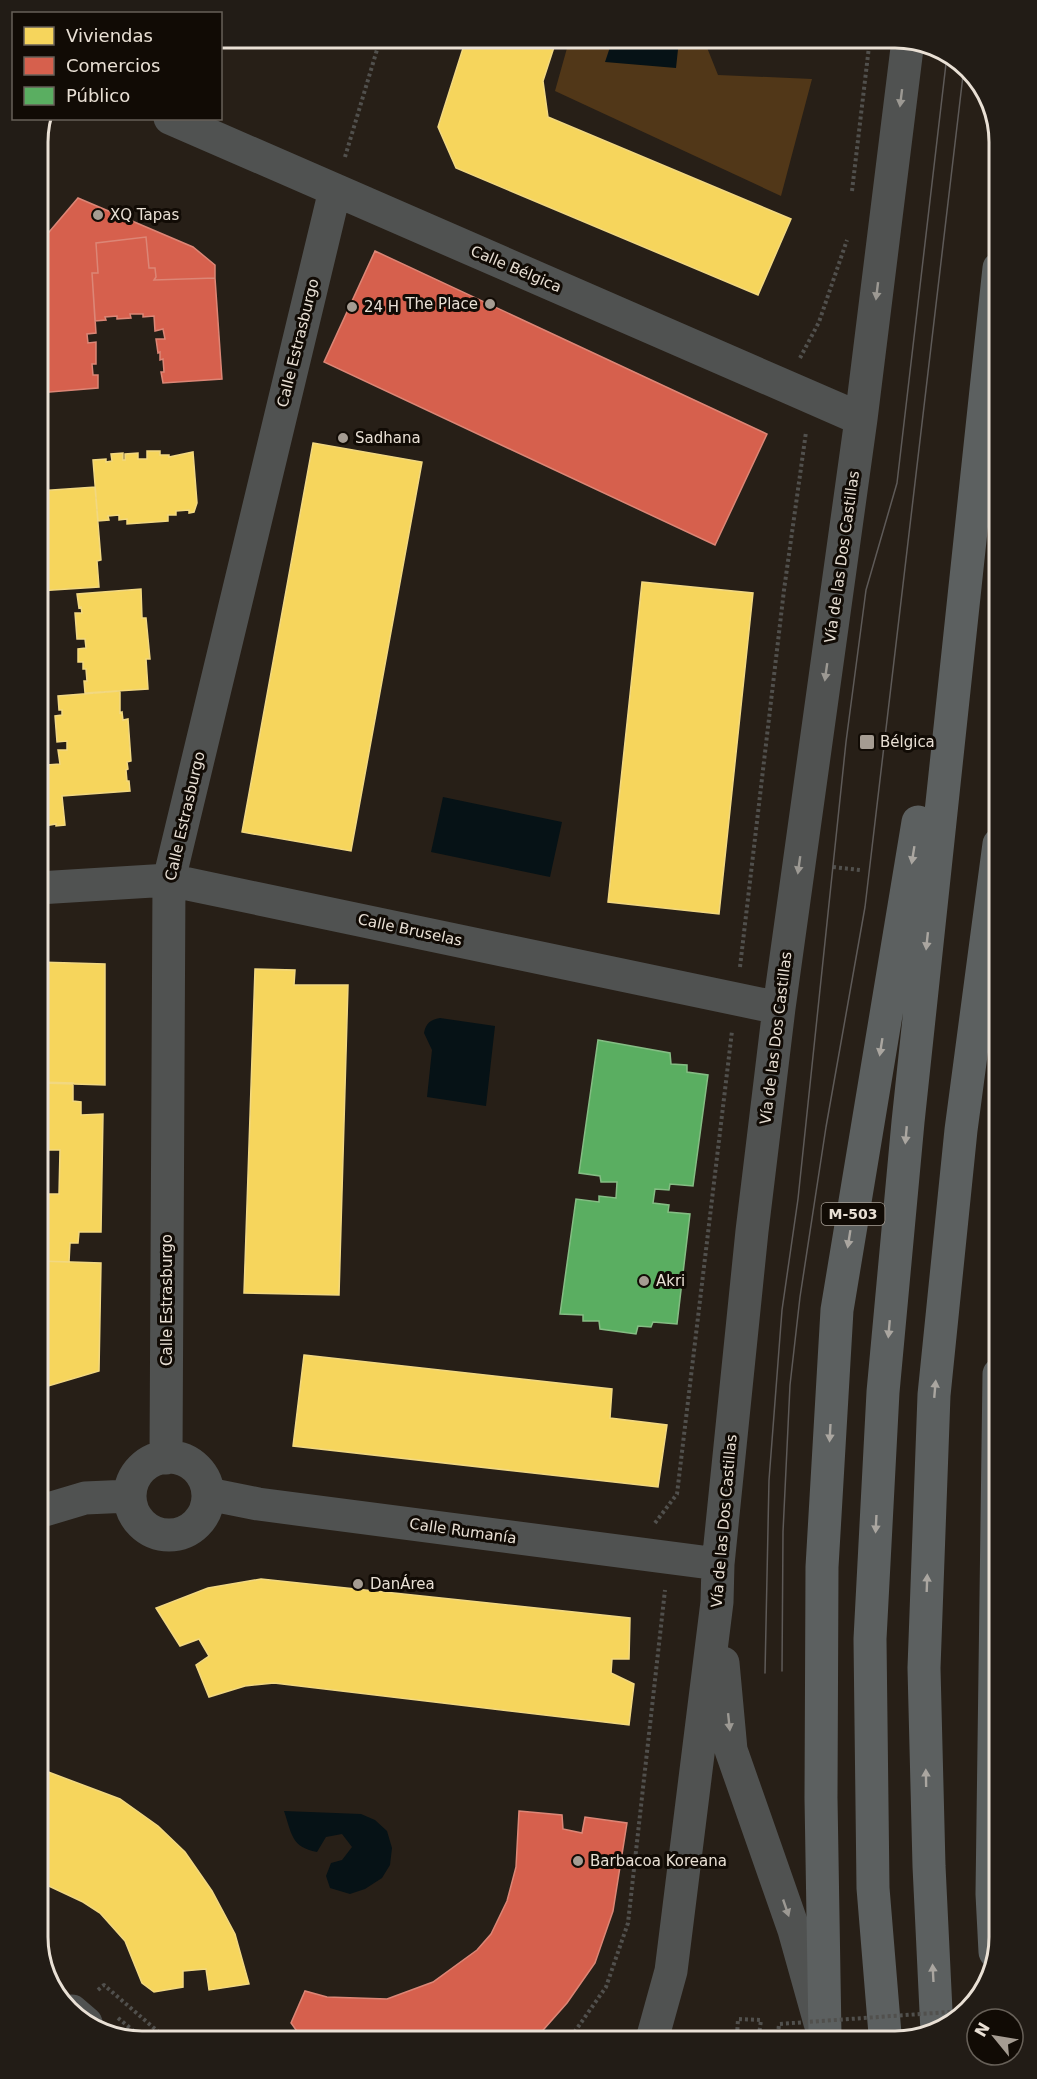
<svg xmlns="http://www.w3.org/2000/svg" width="1037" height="2079" font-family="'DejaVu Sans',sans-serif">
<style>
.green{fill:#513718}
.water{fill:#061216}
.homes{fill:#f6d55c;stroke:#f2d880;stroke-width:1.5}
.shops{fill:#d6604d;stroke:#dc8676;stroke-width:1.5}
.public{fill:#5aae61;stroke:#85bd84;stroke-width:1.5}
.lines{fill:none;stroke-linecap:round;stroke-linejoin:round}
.path{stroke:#51504d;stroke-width:4;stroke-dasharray:3 3;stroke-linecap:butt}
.minor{stroke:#505251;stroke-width:33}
.highway{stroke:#5c6060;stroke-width:33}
.tram{stroke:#5e5a58;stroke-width:1.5}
.path-bridge{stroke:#51504d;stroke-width:4;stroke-dasharray:3 3;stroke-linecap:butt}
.oneway{fill:#9c9993}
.oneway2{fill:#aaa6a0}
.poi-dot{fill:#a59c92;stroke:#110b05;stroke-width:2}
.labels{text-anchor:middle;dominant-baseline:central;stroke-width:6;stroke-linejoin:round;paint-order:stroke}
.shield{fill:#110b05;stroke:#a8a097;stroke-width:1.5}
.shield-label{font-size:14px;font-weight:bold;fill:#e9e0d5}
.poi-label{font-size:15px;fill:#e9e0d5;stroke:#110b05;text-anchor:start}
.street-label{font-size:15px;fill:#e9e0d5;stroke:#110b05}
.rim{fill:none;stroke:#e9e0d5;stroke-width:3}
</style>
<rect width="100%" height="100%" fill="#271f17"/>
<path class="green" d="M704 40 718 75 812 79 781 196 555 91 569 41Z"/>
<path class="water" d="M679 40 676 68 605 62 612 41Z
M443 797 562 822 550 877 431 852Z
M440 1018 495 1026 486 1106 427 1097 432 1050 424 1033C426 1023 430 1020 440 1018Z
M284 1811 361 1814 375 1820 387 1831 392 1848 390 1865 382 1878 365 1889 350 1894 330 1888 326 1876 331 1863 342 1860 352 1847 342 1834 326 1837 317 1852C291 1847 292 1834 284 1811Z"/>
<path class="homes" d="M556 41 543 81 548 117 791 219 758 295 456 168 438 127 465 42Z
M313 443 422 462 351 851 242 832Z
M147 451H160V455H169V457L193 452 197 503 194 512 189 513V510L176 511V515H168V521L127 524V519L119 520V515L108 516 109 520 98 521 93 460 106 459V462L112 461 111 454 123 453V460H125V454L138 453V459H147Z
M95 487 101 560 97 561 99 587 38 591V580H40L39 569H38V491Z
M642 582 753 593 719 914 608 902Z
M141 589 142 618H146L150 659H146L148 689 85 693 84 681H87L86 669H83V662H78V649L86 648 85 639H77L75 613H82L81 607 79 608 77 594Z
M120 691V713L122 712 123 720 128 719 131 761 127 762 128 769 126 770 127 781H129L130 791 62 796 65 825 56 826V824L38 827V769L47 768V765L60 764 58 750H67V741L57 742 55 716 62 715V710H59L58 696Z
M38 962 105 964V1085L43 1083 45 1025H38Z
M255 969 295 970 294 985H348L339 1295 244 1293Z
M38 1082 73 1083V1101L81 1102V1115L103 1114 101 1232H79L78 1243H70L69 1262 38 1261V1194H59L60 1150H38Z
M41 1261 101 1263 99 1371 38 1389V1329Z
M304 1355 612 1389 610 1418 667 1425 658 1487 293 1446Z
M261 1579 630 1618 629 1659H612L611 1673 634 1684 629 1725 274 1683 245 1686 209 1697 196 1665 209 1656 199 1639 180 1646 156 1608 208 1588Z
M38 1767 43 1770 120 1799 158 1826 185 1852 212 1891 235 1934 249 1984 209 1990 206 1969 183 1971V1987L154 1992 142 1983 125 1941 100 1913 83 1902 38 1881Z"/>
<path class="shops" d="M78 198 193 247 215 265V278L154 280 156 277 155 268H149L146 237 96 243 98 273H92L96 333 87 334 88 343 96 342V364H92L93 375H98V388L38 393V245Z
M146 237 149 268H155L156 277 154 280 215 278 222 379 163 383 161 372H164L163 359 160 360V352L158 353 156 339H165L163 329 155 331 154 316 143 317V314H130L131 318 117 319V316L105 317 106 320 95 321 92 273H98L96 243Z
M375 251 767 434 715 545 324 362Z
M519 1811 562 1815 563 1829 582 1833 585 1817 627 1823 613 1911 595 1963 567 2003 537 2037 296 2040 299 2034 291 2023 305 1991 327 1997 387 1999 433 1982 477 1950 491 1934 507 1901 516 1867Z"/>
<path class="public" d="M598 1040 670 1053 671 1064 687 1065V1072L708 1075 693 1186 670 1184 669 1190 655 1189 653 1203 669 1205 668 1212 690 1214 677 1324 653 1322 651 1327 638 1326 636 1334 600 1329 599 1321H583V1315L560 1314 576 1199 599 1202V1196L616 1198 617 1182H601L600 1176 579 1173Z"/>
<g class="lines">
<path class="path" d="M345 157 379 43
M852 191 870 38
M800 358 819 322 847 240
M833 867 860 870
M740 967 784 590 806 432
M655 1523 677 1494 732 1031
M98 1990 104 1985 169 2041
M118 2018 146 2041
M571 2037 606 1987 628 1923 665 1590"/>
<path class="minor" d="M170 118 861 419
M38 888 169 880 779 1008
M130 1496a39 39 0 1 1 78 0a39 39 0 1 1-78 0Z
M166 1458 169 880 335 190
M208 1494 258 1504 718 1564
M38 1512 85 1498 130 1496
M723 1663 731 1750 794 1930 820 2023
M72 2011 86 2023
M653 2036 671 1971 717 1602 718 1564 752 1231 779 1008 861 419 908 40"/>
<path class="highway" d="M995 1952 992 1894 999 1374
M937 2032 929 1866 924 1668 934 1395 961 1130 999 844
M885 2034 873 1888 870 1639 883 1392 908 1122 999 268
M825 2035 821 1798 822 1567 837 1310 918 822"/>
<path class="tram" d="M782 1671 783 1532 790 1385 800 1297 826 1127 865 907 964 67
M765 1673 769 1480 782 1310 798 1199 846 742 866 590 897 483 947 55"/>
<path class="path-bridge" d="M778 2035 779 2024 963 2011
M737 2036 738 2019 761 2020 759 2035"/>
</g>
<defs><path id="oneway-solid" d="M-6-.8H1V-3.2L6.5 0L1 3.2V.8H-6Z" transform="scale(1.5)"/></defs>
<g class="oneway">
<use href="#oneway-solid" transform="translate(901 98) rotate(97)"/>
<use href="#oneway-solid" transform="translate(877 291) rotate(97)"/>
<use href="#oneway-solid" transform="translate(826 672) rotate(98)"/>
<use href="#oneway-solid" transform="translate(799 865) rotate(98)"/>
<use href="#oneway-solid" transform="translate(729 1722) rotate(84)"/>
<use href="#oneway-solid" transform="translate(786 1908) rotate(71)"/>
</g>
<g class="oneway2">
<use href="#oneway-solid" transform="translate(913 855) rotate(99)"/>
<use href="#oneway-solid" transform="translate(927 941) rotate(96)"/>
<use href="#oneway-solid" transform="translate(881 1047) rotate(99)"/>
<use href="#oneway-solid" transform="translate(906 1135) rotate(95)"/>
<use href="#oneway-solid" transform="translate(849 1239) rotate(99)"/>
<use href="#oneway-solid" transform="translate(889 1329) rotate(95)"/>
<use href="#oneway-solid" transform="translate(935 1389) rotate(-85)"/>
<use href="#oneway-solid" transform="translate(830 1433) rotate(93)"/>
<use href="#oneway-solid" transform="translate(876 1524) rotate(93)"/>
<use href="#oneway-solid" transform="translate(927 1583) rotate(-88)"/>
<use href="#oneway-solid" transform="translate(926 1778) rotate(-91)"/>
<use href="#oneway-solid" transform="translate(933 1973) rotate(-93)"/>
</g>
<g class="poi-dot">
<circle cx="98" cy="215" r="6"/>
<circle cx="490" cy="304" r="6"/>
<circle cx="352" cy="307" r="6"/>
<circle cx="343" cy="438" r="6"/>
<rect x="859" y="734" width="16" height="16" rx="3"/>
<circle cx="644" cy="1281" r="6"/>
<circle cx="358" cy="1584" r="6"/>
<circle cx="578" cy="1861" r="6"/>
</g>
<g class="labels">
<rect class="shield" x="821.5" y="1203" width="63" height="22" rx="4.5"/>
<g class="shield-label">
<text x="853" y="1214">M-503</text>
</g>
<g class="poi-label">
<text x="110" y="215">XQ Tapas</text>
<text x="478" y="304" text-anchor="end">The Place</text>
<text x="364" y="307">24 H</text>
<text x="355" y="438">Sadhana</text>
<text x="880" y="742">Bélgica</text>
<text x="656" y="1281">Akri</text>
<text x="370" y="1584">DanÁrea</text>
<text x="590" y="1861">Barbacoa Koreana</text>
</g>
<g class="street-label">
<text transform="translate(516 269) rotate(23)">Calle Bélgica</text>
<text transform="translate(298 343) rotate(-76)">Calle Estrasburgo</text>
<text transform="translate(842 557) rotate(-82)">Vía de las Dos Castillas</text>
<text transform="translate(185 816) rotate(-77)">Calle Estrasburgo</text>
<text transform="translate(410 930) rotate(12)">Calle Bruselas</text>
<text transform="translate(776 1038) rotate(-83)">Vía de las Dos Castillas</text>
<text transform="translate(167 1300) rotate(-90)">Calle Estrasburgo</text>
<text transform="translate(724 1521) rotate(-85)">Vía de las Dos Castillas</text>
<text transform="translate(463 1531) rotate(8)">Calle Rumanía</text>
</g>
</g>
<path d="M0 0H1037V2079H0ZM142 48H895A94 94 0 0 1 989 142V1937A94 94 0 0 1 895 2031H142A94 94 0 0 1 48 1937V142A94 94 0 0 1 142 48Z" fill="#221c16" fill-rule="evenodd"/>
<path class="rim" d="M142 48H895A94 94 0 0 1 989 142V1937A94 94 0 0 1 895 2031H142A94 94 0 0 1 48 1937V142A94 94 0 0 1 142 48Z"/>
<rect x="12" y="12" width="210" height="108" fill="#110b05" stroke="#676058" stroke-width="1.5"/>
<rect x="24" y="27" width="30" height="18" fill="#f6d55c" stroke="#676058" stroke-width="1.5"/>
<text x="66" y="42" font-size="18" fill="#e9e0d5">Viviendas</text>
<rect x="24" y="57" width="30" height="18" fill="#d6604d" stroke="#676058" stroke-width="1.5"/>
<text x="66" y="72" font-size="18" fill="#e9e0d5">Comercios</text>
<rect x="24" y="87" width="30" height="18" fill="#5aae61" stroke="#676058" stroke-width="1.5"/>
<text x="66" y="102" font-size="18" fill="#e9e0d5">Público</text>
<g transform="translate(995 2037) rotate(300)"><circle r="28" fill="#110b05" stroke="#676058" stroke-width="1.5"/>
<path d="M0-4.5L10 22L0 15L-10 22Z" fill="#a59c92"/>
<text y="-9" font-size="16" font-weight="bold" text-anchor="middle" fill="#e9e0d5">N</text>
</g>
</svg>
